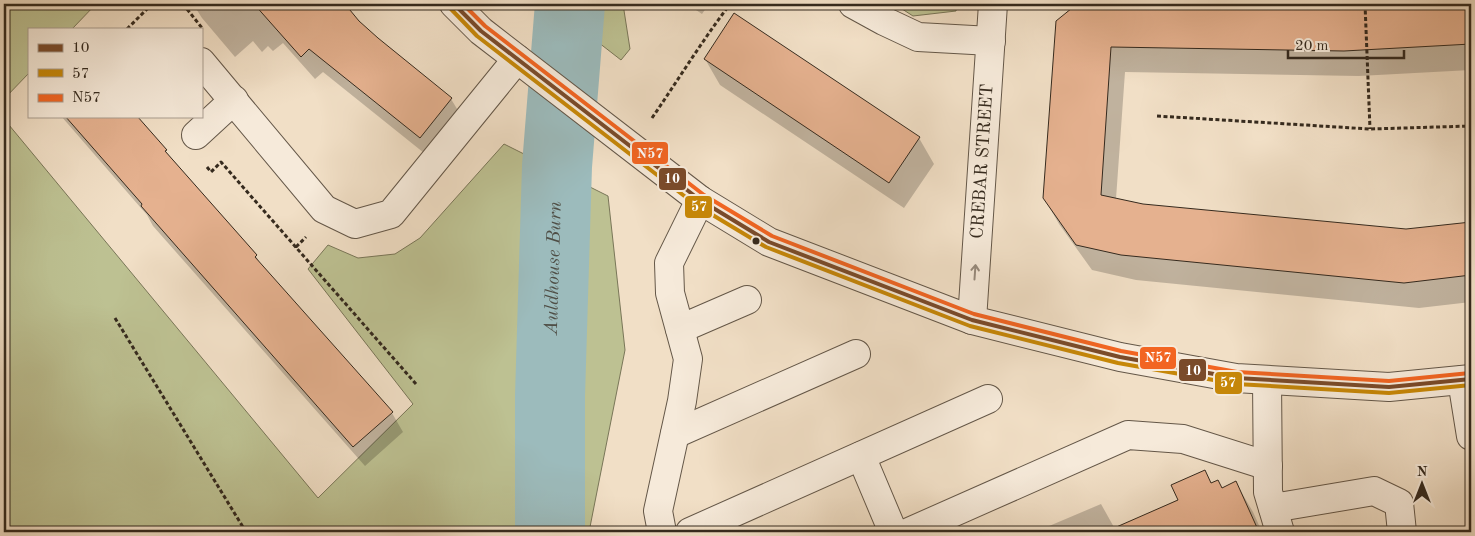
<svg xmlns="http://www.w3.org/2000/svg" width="1475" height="536" font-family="'Old Standard TT',serif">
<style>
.green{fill:#bdc192;stroke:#797658}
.shadow{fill:#0003}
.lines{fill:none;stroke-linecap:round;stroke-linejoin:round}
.river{stroke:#9cbbbc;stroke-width:70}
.building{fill:#e5b18f;stroke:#352a1e}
.minor-casing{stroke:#645748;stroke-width:30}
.path{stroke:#352a1e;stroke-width:3;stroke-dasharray:4 2.5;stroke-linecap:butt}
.minor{stroke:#f6eada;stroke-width:28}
.bus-1-casing{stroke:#f6eada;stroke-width:8}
.bus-2-casing{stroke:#f6eada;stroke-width:8}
.bus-3-casing{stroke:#f6eada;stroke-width:8}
.bus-1{stroke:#7a4b2a;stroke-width:4}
.bus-2{stroke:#c68708;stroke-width:4}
.bus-3{stroke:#f26522;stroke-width:4}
.oneway{stroke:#968a7c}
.bus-dot{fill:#352a1e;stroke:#f6eada;stroke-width:2}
.labels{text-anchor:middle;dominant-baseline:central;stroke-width:4;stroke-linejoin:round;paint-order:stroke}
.street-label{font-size:18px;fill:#352a1e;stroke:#f6eada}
.water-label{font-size:19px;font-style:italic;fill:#4f4e46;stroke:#f6eada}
.line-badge{stroke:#f6eada;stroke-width:2}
.badge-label{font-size:14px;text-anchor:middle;font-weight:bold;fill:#fff}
</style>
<rect width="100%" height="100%" fill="#f1dfc6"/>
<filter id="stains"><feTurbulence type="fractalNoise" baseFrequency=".004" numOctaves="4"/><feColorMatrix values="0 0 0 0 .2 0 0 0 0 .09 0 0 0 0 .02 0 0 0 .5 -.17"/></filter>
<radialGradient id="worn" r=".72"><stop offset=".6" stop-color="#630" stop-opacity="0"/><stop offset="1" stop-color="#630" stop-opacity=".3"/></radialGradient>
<path class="green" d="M4 4H96L72 29H29V73L4 99Z
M549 4H623L630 49 621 60Z
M899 4H957L956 11 913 16 899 7Z
M4 119 318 498 413 404 308 269 328 245 358 258 395 254 420 238 504 144 608 196 625 350 589 532H4V371L7 369 4 360Z"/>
<path class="shadow" d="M193 4H343L359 22 377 39 451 99 465 122 434 161 323 72 315 79 283 43 273 51 268 46 262 52 253 41 235 57 202 18Z
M687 4H709L702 14Z
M1079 4H1471V70L1359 76 1125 72 1116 199 1143 205 1407 230 1471 223V302L1419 308 1136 280 1092 270 1059 224 1044 198 1057 22Z
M705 59 919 138 934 164 904 208 720 85Z
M61 116H135L256 256 263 268 392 413 403 432 365 466 153 226 147 215Z
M1236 483 1253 512 1262 532H1035L1101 504 1115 529 1211 484 1222 489Z"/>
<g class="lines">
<path class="river" id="s1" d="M550 532V396L557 166 570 4"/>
</g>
<path class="building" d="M254 4H345L359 21 378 38 452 98 420 138 309 49 301 57Z
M1077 4H1471V44L1344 51 1111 47 1101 195 1143 204 1406 229 1471 222V275L1404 283 1121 255 1076 245 1043 198 1056 21Z
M734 13 920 137 889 183 704 59Z
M65 116H137L167 150 165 151 257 255 255 257 393 412 353 447 141 206 142 204Z
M1205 470 1211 483 1218 480 1222 488 1236 481 1259 532H1105L1178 500 1171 485Z"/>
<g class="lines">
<defs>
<g id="minor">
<path d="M454 4 481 31 700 200 769 242 972 320 1120 357 1236 378 1389 387 1471 379"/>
<path d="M853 4 884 21 918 37 991 41"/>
<path d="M201 62 324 209 355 224 391 214 517 59"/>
<path d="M196 135 234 100"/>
<path id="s2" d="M972 320 993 4"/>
<path d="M680 329 747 300"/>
<path d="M1267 380 1268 492 1280 532"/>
<path d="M1462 380 1471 436"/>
<path d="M675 434 856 354"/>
<path d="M861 456 893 532"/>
<path d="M1273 508 1374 491 1399 503 1402 532"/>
<path d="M662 532 658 511 682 401 688 359 670 293 669 263 700 200"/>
<path d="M690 532 988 399"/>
<path d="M909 532 1128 435 1183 439 1268 466"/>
</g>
</defs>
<use href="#minor" class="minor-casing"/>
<path class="path" d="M183 4 202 28
M1365 4 1370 129
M127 29 152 4
M1157 116 1370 129 1471 126
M652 118C678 80 702 41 730 4
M207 167 211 172 221 162 416 384
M296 247 306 237
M115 318 246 532"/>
<use href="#minor" class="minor"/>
<defs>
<path id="bus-1" d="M454 4 481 31 700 200 769 242 972 320 1120 357 1236 378 1389 387 1471 379"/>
<path id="bus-2" d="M450 8 477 36 696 205 766 247 970 326 1118 363 1236 384 1389 393 1471 385"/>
<path id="bus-3" d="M463 4 485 26 704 195 772 236 974 314 1121 351 1237 372 1389 381 1470 373"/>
</defs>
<use href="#bus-1" class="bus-1-casing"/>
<use href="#bus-2" class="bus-2-casing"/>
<use href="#bus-3" class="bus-3-casing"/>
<use href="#bus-1" class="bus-1"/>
<use href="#bus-2" class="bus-2"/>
<use href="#bus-3" class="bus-3"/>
</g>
<defs><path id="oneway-shaft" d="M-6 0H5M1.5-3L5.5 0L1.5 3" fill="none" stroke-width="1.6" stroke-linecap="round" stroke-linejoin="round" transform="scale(1.25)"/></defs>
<use class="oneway" href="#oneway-shaft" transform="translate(975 272) rotate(-86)"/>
<circle class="bus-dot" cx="756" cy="241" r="4.5"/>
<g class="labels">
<g class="street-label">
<text stroke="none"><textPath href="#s2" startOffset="159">CREBAR STREET</textPath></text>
</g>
<g class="water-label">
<text stroke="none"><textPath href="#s1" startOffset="264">Auldhouse Burn</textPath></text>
</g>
</g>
<g class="line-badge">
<rect x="631" y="141" width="38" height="24" rx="5" fill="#f26522"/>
<rect x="658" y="167" width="29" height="24" rx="5" fill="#7a4b2a"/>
<rect x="684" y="195" width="29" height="24" rx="5" fill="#c68708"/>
<rect x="1139" y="346" width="38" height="24" rx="5" fill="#f26522"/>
<rect x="1178" y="358" width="29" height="24" rx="5" fill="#7a4b2a"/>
<rect x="1214" y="371" width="29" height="24" rx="5" fill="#c68708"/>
</g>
<g class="badge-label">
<text x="650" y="158">N57</text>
<text x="672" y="183">10</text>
<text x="699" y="211">57</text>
<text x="1158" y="362">N57</text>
<text x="1193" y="375">10</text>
<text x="1228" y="387">57</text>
</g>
<rect width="1475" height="536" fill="none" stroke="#f1dfc6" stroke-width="20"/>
<rect x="5" y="5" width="1465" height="526" fill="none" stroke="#352a1e" stroke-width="2.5"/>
<rect x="10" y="10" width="1455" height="516" fill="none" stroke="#352a1e"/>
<rect x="28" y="28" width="175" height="90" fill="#f6eada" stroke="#a99d8f"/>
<rect x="38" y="44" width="25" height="8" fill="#7a4b2a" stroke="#a99d8f"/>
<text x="72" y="52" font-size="15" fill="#352a1e">10</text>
<rect x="38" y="69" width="25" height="8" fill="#c68708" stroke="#a99d8f"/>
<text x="72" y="78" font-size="15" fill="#352a1e">57</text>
<rect x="38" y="94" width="25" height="8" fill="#f26522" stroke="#a99d8f"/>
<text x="72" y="102" font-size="15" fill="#352a1e">N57</text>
<g transform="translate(1422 484)" stroke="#f6eada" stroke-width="4" paint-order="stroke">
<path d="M0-4L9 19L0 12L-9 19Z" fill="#352a1e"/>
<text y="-8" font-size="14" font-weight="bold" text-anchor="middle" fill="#352a1e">N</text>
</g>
<path d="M1288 50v8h116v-8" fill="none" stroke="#352a1e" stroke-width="2.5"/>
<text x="1295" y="50" font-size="15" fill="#352a1e" stroke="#f6eada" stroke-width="4" paint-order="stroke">20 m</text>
<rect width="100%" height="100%" filter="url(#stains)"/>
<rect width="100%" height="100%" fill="url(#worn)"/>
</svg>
